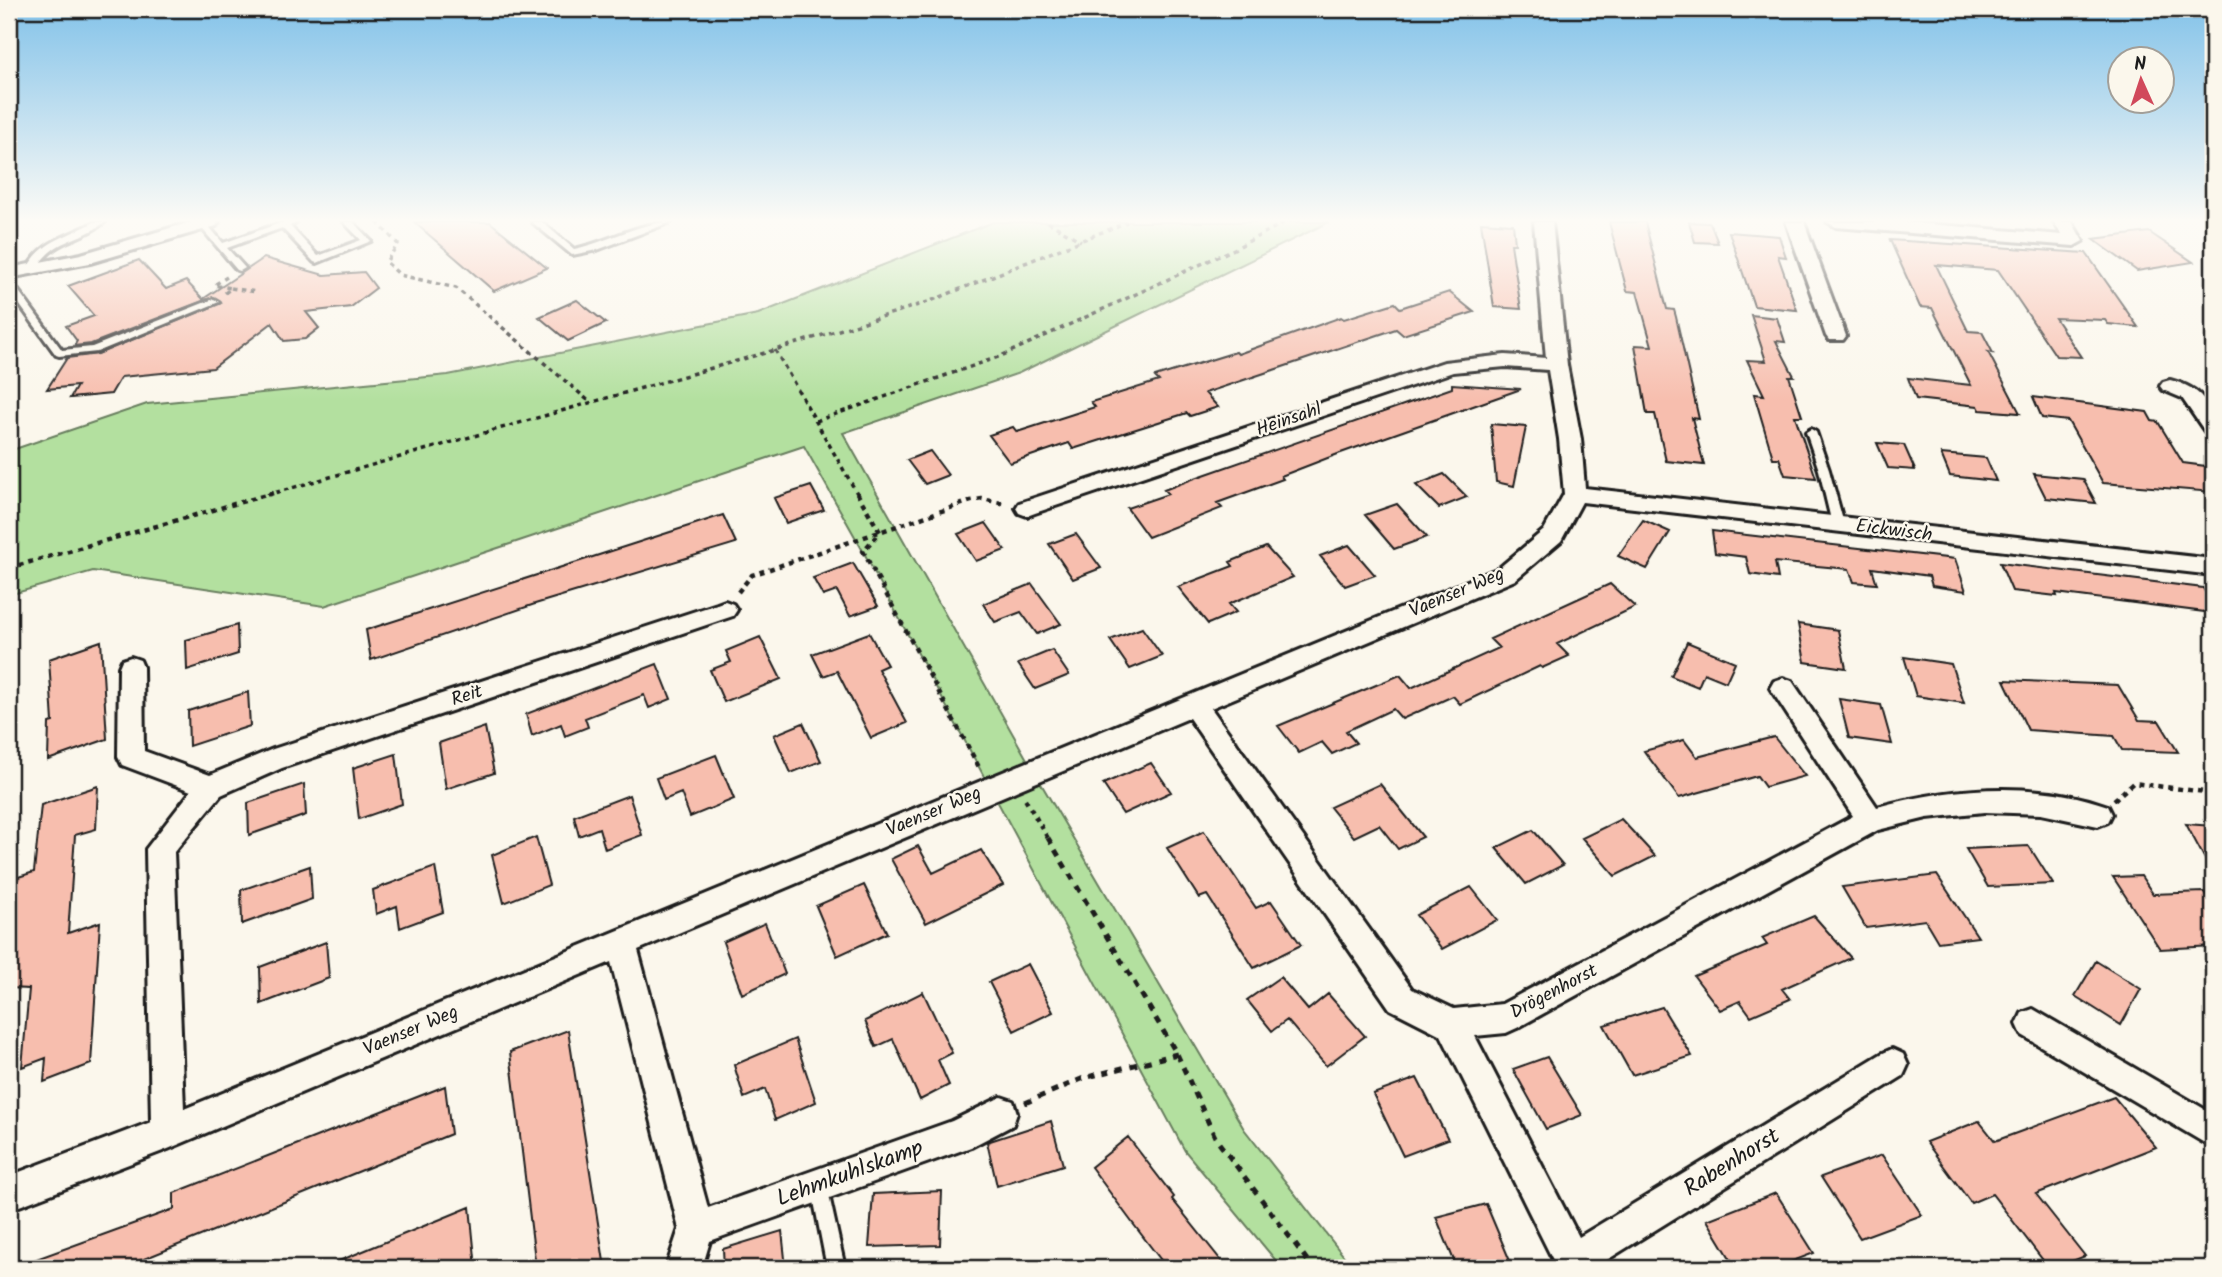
<svg xmlns="http://www.w3.org/2000/svg" width="2222" height="1277" font-family="Kalam,sans-serif">
<style>
.green{fill:#b3e09f;stroke:#687e5e;stroke-width:2}
.building{fill:#f7beae;stroke:#1c1c1c;stroke-width:2}
.lines{fill:none;stroke-linecap:round;stroke-linejoin:round}
.service-casing{stroke:#1c1c1c;stroke-width:6}
.minor-casing{stroke:#1c1c1c;stroke-width:6}
.path-far2{stroke:#1c1c1c;stroke-width:3.5;stroke-dasharray:4.5 4.5;stroke-linecap:butt}
.path-far1{stroke:#1c1c1c;stroke-width:4.5;stroke-dasharray:5 5;stroke-linecap:butt}
.path{stroke:#1c1c1c;stroke-width:5;stroke-dasharray:7 7;stroke-linecap:butt}
.service{fill:#fbf7ec;fill-rule:evenodd}
.minor{fill:#fbf7ec;fill-rule:evenodd}
.labels{text-anchor:middle;dominant-baseline:central;stroke-width:5;stroke-linejoin:round;paint-order:stroke}
.street-label{font-size:19px;fill:#1c1c1c;stroke:#fbf7ec}
.near-street-label{font-size:23px;fill:#1c1c1c;stroke:#fbf7ec}
</style>
<rect width="100%" height="100%" fill="#fbf7ec"/>
<filter id="ink" filterUnits="userSpaceOnUse"><feTurbulence type="fractalNoise" baseFrequency=".0143" numOctaves="2"/><feDisplacementMap in="SourceGraphic" scale="14" xChannelSelector="R" yChannelSelector="G"/><feConvolveMatrix kernelMatrix="1 2 1 2 8 2 1 2 1" color-interpolation-filters="sRGB"/></filter>
<g filter="url(#ink)">
<path class="green" d="M993 222H1329L1019 373 843 433 1033 770 1244 1129 1353 1268H1282L1185 1151 863 551 804 446 324 606 93 571 9 595V451L147 404 448 375 758 314Z"/>
<path class="building" d="M414 222H490L547 268 494 291Z
M1481 222 1513 224 1515 244H1511L1521 309 1494 307Z
M1609 222H1645L1667 309 1674 310 1676 317 1699 419 1692 418 1704 465 1666 461 1655 414H1647L1635 345 1652 346 1637 292 1627 291Z
M1689 222 1710 223 1718 243 1695 242Z
M1729 232 1779 236 1786 257 1778 256 1797 310 1754 306Z
M2149 232 2193 262 2137 271 2093 239Z
M1890 240 2086 253 2138 327 2108 324 2105 320 2055 318 2081 357 2056 356 1998 270 1936 265 1968 331 1982 332 1993 353 1988 352 2020 413 1980 410 1978 406 1916 399 1908 378 1971 385 1932 308 1920 307Z
M264 258 324 275 364 272 376 288 351 307 306 312 319 328 305 339 284 341 272 323 213 368 121 377 111 394 70 398 77 386 47 389 67 358 98 354 221 303 213 297 91 344 74 346 77 341 66 326 94 316 68 286 139 260 166 289 186 281 203 299Z
M1449 292 1474 312 1403 335 1396 329 1205 393 1218 407 1190 416 1187 413 1073 449 1069 443 1010 463 989 435 1013 427 1017 432 1095 407 1091 402 1159 381 1155 377 1236 352 1238 354 1341 317 1344 319 1395 303 1400 308Z
M577 300 606 323 568 341 539 317Z
M1751 315 1777 318 1785 342 1776 341 1794 376H1789L1802 416H1795L1816 478 1785 475 1779 458H1773L1754 394 1764 395 1747 360 1766 361Z
M1452 384 1521 389 1338 454 1281 476 1283 479 1217 503 1222 508 1148 537 1127 508 1168 494 1164 490 1195 478 1452 388Z
M2033 397 2147 412 2152 421 2158 422 2183 463 2213 467V492L2103 483 2068 421 2042 418Z
M1491 424 1526 427 1514 486 1496 482Z
M1877 443 1904 445 1915 470 1888 468Z
M930 451 948 475 925 484 907 460Z
M1941 454 1986 458 1996 481 1950 476Z
M1444 474 1467 497 1439 508 1416 485Z
M2034 474 2083 479 2096 503 2046 498Z
M811 486 824 510 786 523 774 498Z
M1397 504 1427 537 1394 549 1365 515Z
M723 515 736 543 535 604 371 660 366 630Z
M1643 520 1670 532 1647 569 1618 556Z
M986 523 1005 550 976 561 958 534Z
M1712 531 1955 559 1966 591 1932 586 1929 576 1872 568 1877 584 1854 582 1849 569 1775 562 1778 578 1750 574 1746 557 1715 553Z
M1076 534 1101 568 1073 579 1049 544Z
M1349 545 1375 575 1345 586 1320 556Z
M1266 547 1293 577 1229 604 1236 612 1208 624 1178 587 1233 566 1230 562Z
M853 563 878 606 850 616 837 591 823 596 813 578Z
M2000 563 2203 588 2213 606V613L2056 593 2057 596 2012 591Z
M1032 584 1061 624 1037 634 1021 612 995 622 983 604Z
M1610 584 1635 607 1557 644 1569 656 1542 668 1540 666 1460 704 1453 696 1402 719 1393 709 1346 731 1356 743 1332 754 1322 742 1299 753 1278 726 1400 675 1411 688 1499 648 1490 639Z
M1798 624 1838 630 1846 668 1805 662Z
M237 625 238 654 187 670 186 640Z
M1142 628 1162 656 1130 669 1110 640Z
M869 633 887 665 878 669 907 723 871 738 837 671 823 676 812 654Z
M760 637 781 679 724 702 710 670 731 662 726 651Z
M101 641 107 739 48 760 49 723 53 722 49 659Z
M1687 642 1735 662 1726 682 1704 673 1698 687 1671 676Z
M1052 650 1069 675 1035 689 1018 664Z
M1904 657 1951 664 1964 703 1916 696Z
M657 664 671 699 649 708 644 695 585 718 588 727 565 736 561 724 532 736 526 714Z
M2004 680 2118 685 2139 720 2159 721 2178 752 2122 750 2114 736 2028 730Z
M248 692 250 726 189 746 188 711Z
M1839 699 1881 705 1892 744 1849 738Z
M803 723 821 761 791 773 774 735Z
M485 727 494 773 446 789 439 743Z
M1774 737 1805 776 1765 787 1757 776 1679 798 1644 751 1684 740 1697 757Z
M396 754 402 804 359 819 353 768Z
M716 755 734 799 690 817 681 793 664 800 656 778Z
M1151 763 1171 792 1123 814 1103 784Z
M304 784 306 815 249 835 248 803Z
M1380 784 1423 837 1398 849 1379 825 1354 837 1330 807Z
M98 786 96 829 75 835 68 933 100 922 91 1064 44 1082 46 1058 22 1067 29 989 9 988V880L34 872 41 805Z
M629 795 642 835 605 849 599 828 579 836 574 816Z
M1621 819 1655 856 1615 876 1582 838Z
M2186 824 2213 826V874Z
M1533 830 1563 865 1526 884 1496 848Z
M1204 831 1256 908 1271 901 1301 945 1254 968 1207 895 1199 898 1167 848Z
M536 837 549 885 504 903 492 855Z
M918 846 933 873 981 850 1003 885 926 923 891 859Z
M2029 846 2053 884 1988 887 1966 849Z
M310 866 312 899 242 924 241 890Z
M435 867 443 912 400 928 397 906 376 914 373 890Z
M1937 875 1978 937 1938 942 1925 920 1866 928 1842 887Z
M2141 876 2153 894 2204 892 2213 905V946L2160 949 2113 877Z
M864 885 887 933 837 956 816 906Z
M1471 887 1497 920 1442 949 1416 915Z
M1814 916 1851 958 1782 989 1790 999 1751 1016 1740 1001 1720 1010 1694 976 1767 945 1762 938Z
M765 923 785 974 742 994 723 942Z
M326 942 329 978 261 1004 260 967Z
M2096 961 2141 989 2121 1025 2075 996Z
M1028 964 1053 1012 1014 1031 989 982Z
M1280 977 1308 1010 1328 994 1365 1036 1326 1066 1287 1020 1272 1031 1247 1000Z
M923 992 952 1053 938 1060 949 1085 920 1100 893 1039 876 1047 865 1021Z
M1662 1007 1692 1056 1632 1075 1604 1025Z
M568 1030 572 1056 605 1268H536L510 1052Z
M795 1039 816 1102 775 1120 765 1089 744 1098 734 1065Z
M1547 1057 1582 1115 1546 1129 1513 1069Z
M1417 1078 1448 1139 1403 1156 1373 1094Z
M445 1086 451 1134 134 1263 133 1268H18L17 1266 174 1209V1193Z
M2114 1097 2156 1147 2036 1194 2085 1256 2055 1268H2049L1992 1194 1971 1203 1926 1142 1979 1121 1995 1141Z
M1051 1121 1063 1165 997 1186 987 1142Z
M1128 1137 1174 1197 1172 1199 1227 1268H1167L1131 1221 1091 1167Z
M1882 1155 1922 1215 1860 1238 1821 1177Z
M942 1191 940 1245 869 1247 873 1194Z
M1776 1193 1814 1253 1775 1268H1736L1707 1220Z
M1486 1204 1513 1268H1457L1436 1217Z
M470 1207 476 1268H322Z
M782 1231 786 1268H724L723 1249Z"/>
<g class="lines">
<defs>
<path id="service" d="M94 222H105C77 244 56 235 34 272H28L26 270C43 239 66 238 94 222Z
M283 222H296L290 226 318 256 361 240 344 222H353L371 241 317 263 314 262 282 228 227 248 245 268 240 271 237 270 199 225 206 223 223 243Z
M532 222H542L574 249C606 243 639 222 671 222L597 250 572 255Z
M9 281 12 282 62 350 92 347 211 300 214 299 219 302 97 352 59 356 56 355 9 290Z
M1811 429 1816 432 1829 470 1844 524 1842 527H1834L1832 524 1819 470 1806 432Z
M819 1178 825 1180 827 1186 845 1268H827L811 1186 813 1180Z"/>
<path id="minor" d="M191 222H219L216 226 90 263 9 278V268L81 254Z
M1534 222H1552L1567 365 1581 439 1585 488 2213 559V575L1582 502 1561 541 1515 580 1211 708 1412 989 1454 1009 1502 1004 1853 816 1770 688 1774 681 1783 678 1792 681 1877 807C1952 787 2034 780 2108 806L2112 814 2108 822 2098 826 2041 814 1984 812 1927 818 1878 830 1517 1028 1506 1033 1475 1036 1579 1237 1881 1054 1892 1049 1903 1054 1908 1065 1903 1076 1594 1268H1557L1441 1035 1390 1009 1189 718 638 950 708 1208 952 1121 1001 1097 1013 1101 1017 1113 1013 1125 971 1147 710 1241 702 1268H666L679 1229 611 962 168 1149 9 1210V1176L151 1122 146 849 191 791 122 765 118 757 119 667 122 660 131 657 140 660 143 667 144 751 210 775 273 749 717 604 725 601 733 604 737 610 733 616 282 768 221 795 174 852 184 1109 1499 568 1544 530 1564 494 1559 439 1548 370 1505 367 1453 372 1035 513 1027 516 1019 513 1016 508 1019 503 1444 362 1505 355 1546 358Z
M1786 222H1804L1846 336 1843 340H1829L1826 336Z
M1827 222H1904L2062 235 2054 222H2072L2083 241 2074 246 1836 227Z
M2170 380C2201 388 2213 403 2213 435L2206 433 2182 398 2163 390 2160 386 2163 382Z
M2033 1009 2213 1114V1148L2022 1035 2017 1024 2022 1013Z"/>
</defs>
<use href="#service" class="service-casing"/>
<use href="#minor" class="minor-casing"/>
<path class="path-far2" d="M377 222 398 244 386 262 400 275 456 288 590 402
M1048 222 1081 241
M231 288 256 292
M225 293 231 288 214 285 227 277
M775 350 858 495
M816 421 1001 356 1234 249 1285 222
M267 495 775 350 928 302 1127 222"/>
<path class="path-far1" d="M857 493 880 532 863 551 980 769
M9 568 273 493
M738 592 752 575 971 501 982 499 1006 504
M1025 799 1049 840
M2114 800 2133 783 2213 793"/>
<path class="path" d="M1048 838 1177 1054 1216 1139 1313 1268
M1025 1103 1084 1078 1177 1054"/>
<use href="#service" class="service"/>
<use href="#minor" class="minor"/>
</g>
</g>
<linearGradient id="sky" x2="0" y2="1"><stop stop-color="#82c2e9"/><stop offset="0.55" stop-color="#fdfbf6"/><stop offset="1" stop-color="#fdfbf6" stop-opacity="0"/></linearGradient>
<rect width="2222" height="401" fill="url(#sky)"/>
<g class="labels">
<g class="street-label">
<text transform="translate(1289 420) rotate(-19)">Heinsahl</text>
<text transform="translate(1894 531) rotate(7)">Eickwisch</text>
<text transform="translate(1457 593) rotate(-23)">Vaenser Weg</text>
<text transform="translate(467 696) rotate(-18)">Reit</text>
<text transform="translate(934 812) rotate(-23)">Vaenser Weg</text>
<text transform="translate(1554 992) rotate(-28)">Drögenhorst</text>
<text transform="translate(411 1031) rotate(-23)">Vaenser Weg</text>
</g>
<g class="near-street-label">
<text transform="translate(1732 1163) rotate(-32)">Rabenhorst</text>
<text transform="translate(850 1174) rotate(-20)">Lehmkuhlskamp</text>
</g>
</g>
<rect width="2222" height="1277" fill="none" stroke="#fbf7ec" stroke-width="35"/>
<rect x="18" y="18" width="2187" height="1242" fill="none" stroke="#1c1c1c" stroke-width="2.5" filter="url(#ink)"/>
<g transform="translate(2141 80) rotate(357)"><circle r="33" fill="#fbf7ec" stroke="#a29f99" stroke-width="2"/>
<path d="M0-5L12 26L0 18L-12 26Z" fill="#d1495b"/>
<text y="-10" font-size="19" font-weight="bold" text-anchor="middle" fill="#1c1c1c">N</text>
</g>
</svg>
